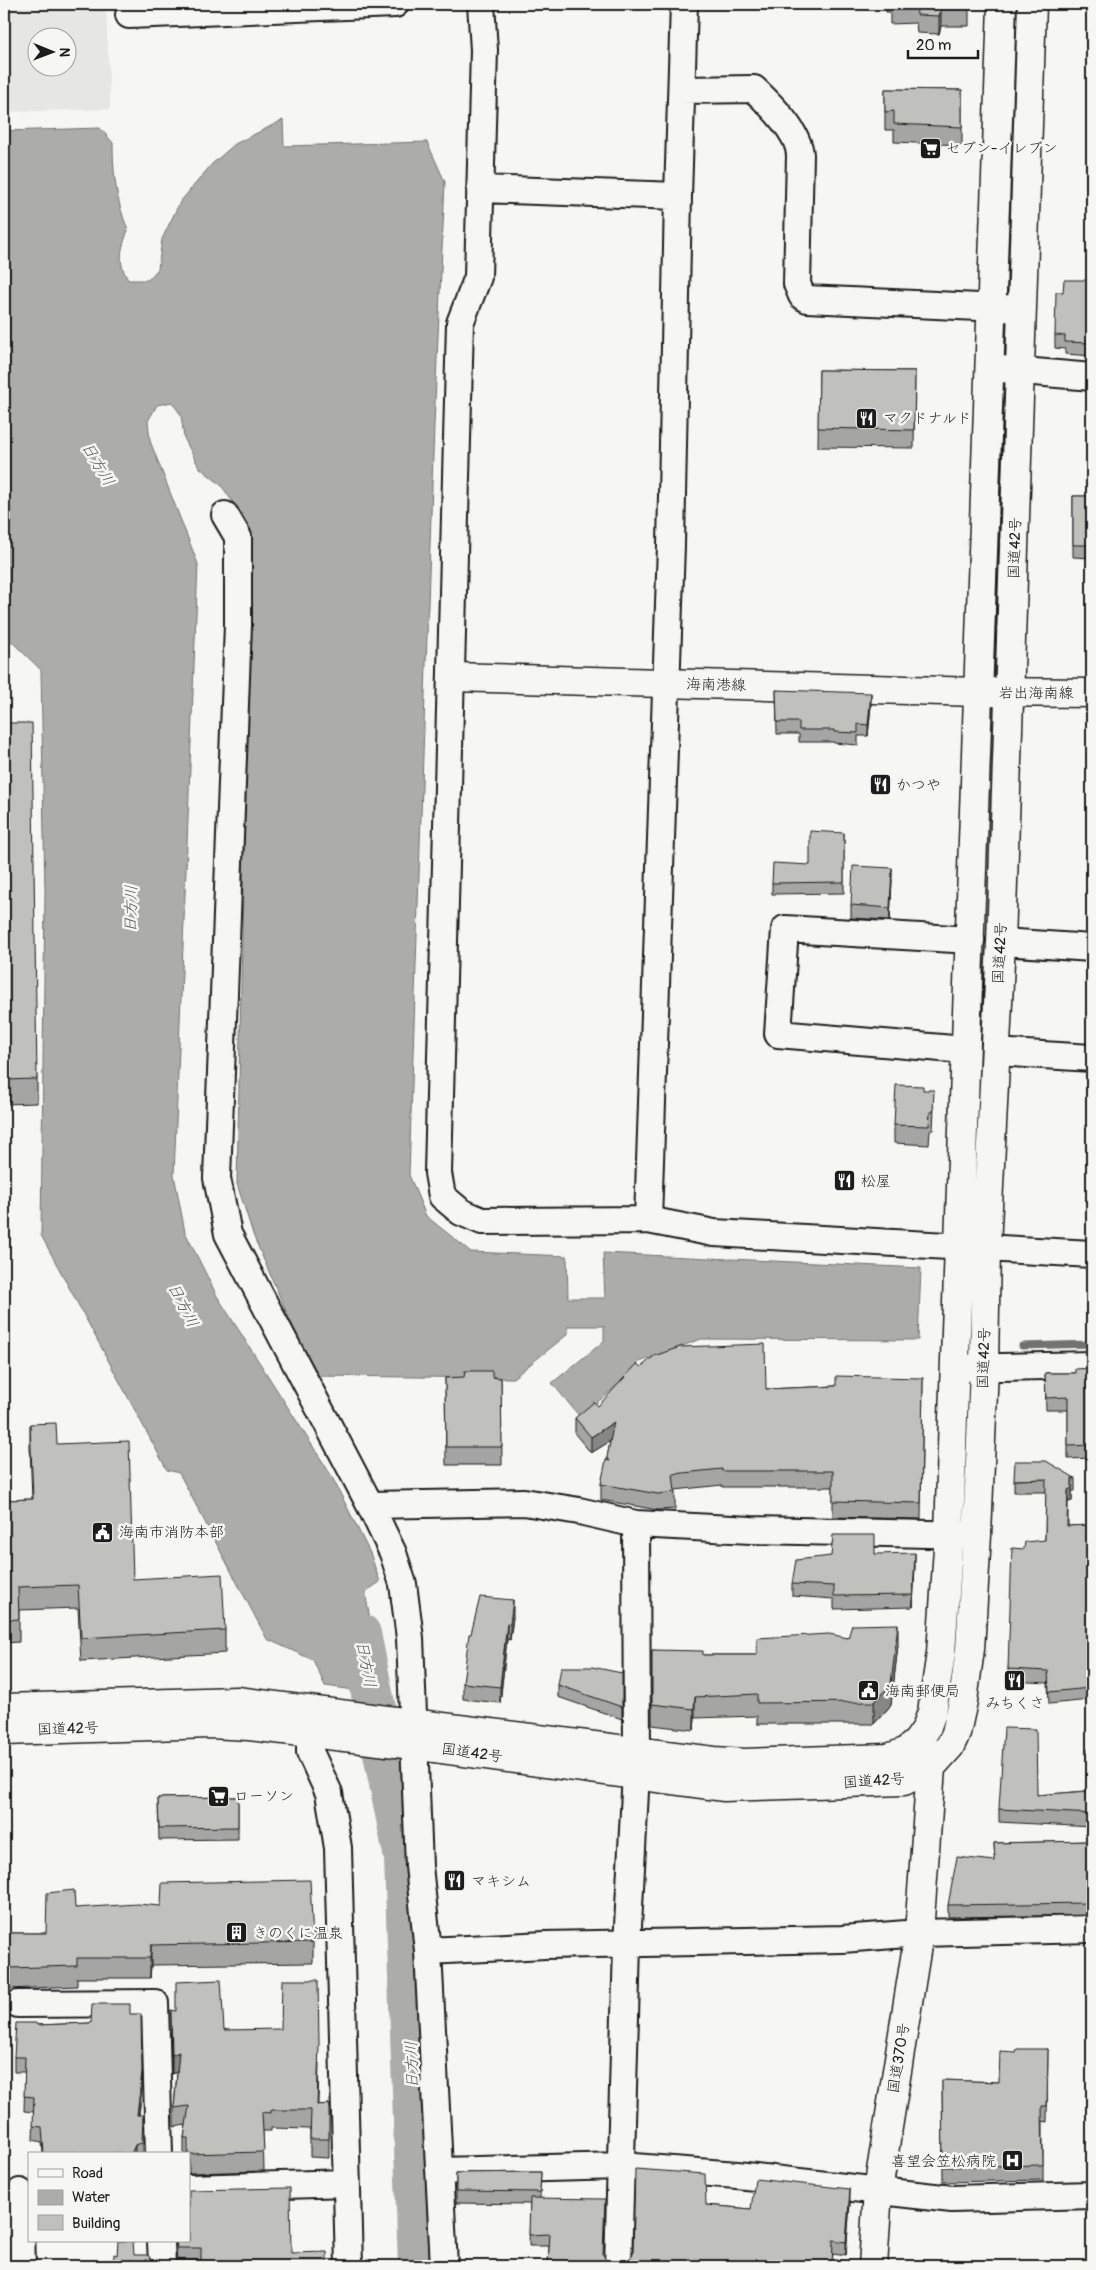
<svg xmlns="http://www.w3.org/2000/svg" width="1096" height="2270" font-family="Pangolin,'Klee One',sans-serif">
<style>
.built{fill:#e6e6e2;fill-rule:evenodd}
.water{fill:#acaca9;stroke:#727271}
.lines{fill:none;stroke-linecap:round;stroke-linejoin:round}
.stream{stroke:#727271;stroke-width:7}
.river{stroke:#acaca9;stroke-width:42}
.minor-casing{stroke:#1c1c1c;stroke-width:30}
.secondary-casing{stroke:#1c1c1c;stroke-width:31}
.primary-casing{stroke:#1c1c1c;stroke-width:31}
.trunk-casing{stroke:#1c1c1c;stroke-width:31}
.minor{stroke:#f6f6f2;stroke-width:26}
.secondary{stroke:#f6f6f2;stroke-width:28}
.primary{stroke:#f6f6f2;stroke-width:28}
.trunk{stroke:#f6f6f2;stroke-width:28}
.wall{fill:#a5a5a3;stroke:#1c1c1c}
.shaded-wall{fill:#868684;stroke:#1c1c1c}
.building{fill:#c0c0bd;stroke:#1c1c1c}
.labels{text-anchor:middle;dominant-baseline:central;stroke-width:5;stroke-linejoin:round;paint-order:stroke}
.poi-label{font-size:15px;fill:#1c1c1c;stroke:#f6f6f2;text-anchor:start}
.street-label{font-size:15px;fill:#1c1c1c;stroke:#f6f6f2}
.water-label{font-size:16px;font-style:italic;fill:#565654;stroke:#f6f6f2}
</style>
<rect width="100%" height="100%" fill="#f6f6f2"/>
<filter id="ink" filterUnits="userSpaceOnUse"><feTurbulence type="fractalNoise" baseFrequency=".02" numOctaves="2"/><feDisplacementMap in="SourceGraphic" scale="10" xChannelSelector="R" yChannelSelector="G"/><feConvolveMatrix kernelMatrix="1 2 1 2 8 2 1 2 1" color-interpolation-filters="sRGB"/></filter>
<g filter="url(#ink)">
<path class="built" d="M4 4H106L110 109 4 112ZM38 38H68V68H38Z"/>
<path class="water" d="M283 120 284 146 427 142 445 182 434 425 409 1175 426 1216 471 1252 567 1256 568 1298H605L603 1253 921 1268 918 1340 701 1339 637 1363 636 1369 580 1417 552 1383 604 1341V1326H568V1334L513 1378 314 1376 254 1237 237 1184 250 547 239 511 221 485 199 467 184 438 181 415 172 402 157 405 148 421 150 441 198 564 174 1175 185 1232 217 1296 331 1475 370 1553 380 1582 365 1592 384 1694 325 1686 313 1660 267 1639 179 1473 167 1470 41 1235 45 892 41 670 4 634V131L100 128 113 143C113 173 116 201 128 230 121 250 117 260 128 280H148L158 269 162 239 180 202 212 164 235 144Z"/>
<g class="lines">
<path class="stream" d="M1022 1346 1092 1344"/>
<path class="river" d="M360 1634 405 1858 419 2266"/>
<defs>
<path id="minor" d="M481 4 484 50 478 277 460 323 438 1173 442 1196 461 1212 482 1221 648 1220 714 1233 1092 1254
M129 15 395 4
M682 90 754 89C770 104 799 132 800 155L797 284 802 296 807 299 1022 309
M480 189 678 196
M989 368 1092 377
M225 515 238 537V625L217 1178 228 1234 370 1505 393 1553 403 1584 410 1638 419 1866 428 1951 444 2266
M1001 942 1092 948
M965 1050 778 1034 785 929 971 940
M995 1052 1092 1058
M648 1220 671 545 678 196 684 4
M955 1368 1092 1365
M370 1505 524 1502 579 1511 636 1524 751 1530 972 1535
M310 1710V1752L329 1793 338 1848 349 2266
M428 1951 545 1945 842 1939 919 1933 1092 1929
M18 2004 155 2003 159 2154
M440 2171 621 2166 737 2175 952 2199 1092 2195
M189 2188 346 2183
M20 2192 22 2266
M161 2241 162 2266
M618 2266 627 1945 637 1753 636 1524"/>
<path id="secondary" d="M452 677 979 692"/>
<path id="primary" d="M979 692 1092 693"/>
<path id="trunk" d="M4 1708 237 1701 714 1761 745 1763 888 1758 905 1752 917 1742 926 1729 932 1712 941 1653 949 1533 1002 4
M4 1731 210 1724 249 1726 405 1744 723 1787 904 1781 931 1767 950 1746 956 1733 963 1701 970 1649 977 1535 984 1368 986 1247 1001 942 1032 4
M873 2266 878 2190 919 1933 932 1754"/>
</defs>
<use href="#minor" class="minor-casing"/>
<use href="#secondary" class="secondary-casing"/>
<use href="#primary" class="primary-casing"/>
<use href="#trunk" class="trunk-casing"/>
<use href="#minor" class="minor"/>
<use href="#secondary" class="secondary"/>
<use href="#primary" class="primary"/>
<use href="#trunk" class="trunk"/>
</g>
<path class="wall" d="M886 4H969V26H941L939 34 917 33 916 23 890 24V12H886Z
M885 89 962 90V145L894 142V130H885Z
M1092 280V356L1065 354V349L1055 348V335L1063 292Z
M819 370 915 371 914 448 818 447Z
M1073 496H1092V558L1073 557Z
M776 690 871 705 868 736H858V745L834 743V742H799V734H777Z
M4 723 37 1079V1103L4 1104Z
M844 833V893L772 894V883L810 865Z
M892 880 890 920 851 918V905Z
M923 1090 934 1108 933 1130H930L929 1145 894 1143V1125Z
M641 1367 766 1389 836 1386 923 1378 921 1519 833 1517V1487H722V1485L675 1490V1509L658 1510 601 1500V1484L607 1460 610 1441 591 1453 575 1434V1418L598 1406Z
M1092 1368V1458L1068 1459V1410H1046L1045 1373H1075Z
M492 1377 501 1378 502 1465H446L445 1378Z
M30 1424 57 1444 133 1579 225 1630V1653L81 1661 78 1608 19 1610V1642L4 1643V1500L32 1499 30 1447Z
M1075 1478V1491H1072V1501L1068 1502V1526L1092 1525V1827L999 1822V1809L1037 1795 1087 1791 1091 1749 1090 1700 1049 1704 1048 1683 1008 1681V1669L1024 1549 1045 1540 1046 1492H1014V1480Z
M875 1554 915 1565 913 1607 834 1609V1599L792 1596V1584L831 1556Z
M513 1617 510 1640 507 1639 500 1703 463 1699V1683L471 1634Z
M848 1638 898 1645 891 1705 874 1724H757V1716L695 1718 694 1730 652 1725V1650L703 1655H757Z
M622 1673V1719L558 1697V1685Z
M238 1797V1839L159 1840 158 1798Z
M1092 1841V1915L948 1917V1905L995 1861 994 1843Z
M75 1908 313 1942V1963L151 1965 150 1978H77V1986L8 1989 7 1933H46Z
M171 2010 319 2063 318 2105 329 2104V2158L310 2157V2129L271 2128V2131H263L264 2171 189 2173V2154H184V2138L186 2125 174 2127V2108L177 2072 172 2074Z
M130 2014 142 2087 139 2115 143 2130V2154H43L42 2142 33 2140 34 2112 24 2111 25 2072H14V2057L37 2025 91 2023Z
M1048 2049 1047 2122 1043 2121V2180L943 2182 942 2080 999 2082 1016 2052Z
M541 2172 540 2198 603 2255 608 2266H548L549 2246H529L530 2204 456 2203V2173Z
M290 2188 201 2260H177L175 2241H189Z
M850 2203 846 2255 833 2253 832 2266H628V2263L706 2205 751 2209Z"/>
<path class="shaded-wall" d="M941 8V26L939 34V16Z
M871 693V705L868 736V725Z
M892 868V880L890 920V908Z
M614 1422V1439L591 1453V1437Z
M1072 1478V1501L1068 1502V1490Z
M915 1553V1565L913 1607V1595Z
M513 1600V1617L510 1640V1624Z
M507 1623V1639L500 1703V1687Z
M898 1624V1645L891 1705 874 1724V1702Z
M695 1697V1718L694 1730V1709Z
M151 1945V1965L150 1978V1958Z
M179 2052V2071L172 2074V2055Z
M142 2072V2087L137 2130V2115Z
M135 2145V2154H131Z
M850 2189V2203L846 2255V2242Z"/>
<path class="building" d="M890 4H969V8H941L939 16 917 15 916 5H890Z
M885 89 962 90V127L894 124V111L885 112Z
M1064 280H1092V343L1065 342V336L1055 335 1056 292H1063Z
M819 370 915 371 914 430 818 428Z
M1073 496H1092V545H1073Z
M776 690 871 693 868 725 858 724V733L834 732V730H799V722H777Z
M4 723H32L37 1079 4 1080Z
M810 831 844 833V882L772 883 773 863 810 865Z
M853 866 892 868 890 908 851 905Z
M896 1085 923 1086V1090H934L933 1112H930L929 1126 894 1125Z
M765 1344 766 1389 836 1386V1376L923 1378 921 1503 833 1501V1471H722V1469L673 1474 675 1492 658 1494 601 1484 606 1460 610 1461 607 1457 614 1422 591 1437 575 1418 594 1402 598 1406 637 1364 641 1367 654 1356 680 1347Z
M1092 1368V1445L1068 1446V1397L1046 1398 1045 1373H1075V1369Z
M465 1371H492V1377L501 1378 502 1447H446L445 1378 464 1377Z
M56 1423 57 1444 129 1441 133 1579 222 1574 225 1630 81 1638 78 1585 18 1587 19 1619 4 1620V1500L33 1499 30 1424Z
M1015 1461H1046L1075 1478H1072V1488L1068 1490 1067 1526 1092 1525V1814L999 1809 1004 1728 1036 1729 1037 1795 1087 1791 1088 1749H1091L1090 1688 1049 1692 1048 1671 1008 1669 1012 1548 1024 1549 1025 1542 1045 1540 1046 1479 1014 1480Z
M833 1535H875V1554L915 1553 913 1595 834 1596V1586L792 1584 796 1560 831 1556Z
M480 1597 513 1600 510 1624 507 1623 500 1687 463 1683 469 1634H471Z
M898 1624 891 1684 874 1702 757 1703V1694L695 1697 694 1709 652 1704V1650L703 1651V1655H757V1638L829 1634 848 1638 852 1625Z
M561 1667H592L622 1673V1707L558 1685Z
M238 1797V1827L159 1828 158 1798Z
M1092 1841V1903L948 1905 957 1857 995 1861 994 1843Z
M310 1880 313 1942 151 1945 150 1958H77V1966L8 1968 7 1933H46L47 1893 74 1890 75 1908 137 1904 161 1906 162 1883Z
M221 1980 224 2030 281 2029 282 1980H318L319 2044 317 2105 329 2104V2139H310L311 2110H271V2113L262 2112 264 2152 188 2154V2138H184L189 2106 174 2108 179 2052 172 2055 171 2010 176 2011V1982Z
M92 2004H130V2014H141L142 2072 137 2115H143L142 2143 135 2145 131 2154H76V2152L55 2154H44L42 2127 33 2126 34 2097 24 2096 25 2057H14L16 2023H36L37 2025 91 2023Z
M1017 2049H1048L1047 2106H1042L1043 2165 943 2167 942 2080 999 2082 1000 2051 1016 2052Z
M635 2169 705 2174 706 2205 751 2209 755 2179 850 2189 846 2242 833 2240 832 2266H635V2264L628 2263 633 2253Z
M541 2172 540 2192 456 2191V2173Z
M290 2188 291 2253 327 2252V2266H201V2248H177L176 2241H189V2190Z
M4 2190H5L7 2252 10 2266H4Z
M530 2198 605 2199 603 2254 608 2265 548 2264 550 2234 529 2235Z
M118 2241H133L134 2255H148L154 2264V2266H113L114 2254 117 2255Z"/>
</g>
<defs>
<symbol id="supermarket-square" viewBox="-11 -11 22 22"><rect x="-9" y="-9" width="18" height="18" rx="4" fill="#1c1c1c" stroke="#f6f6f2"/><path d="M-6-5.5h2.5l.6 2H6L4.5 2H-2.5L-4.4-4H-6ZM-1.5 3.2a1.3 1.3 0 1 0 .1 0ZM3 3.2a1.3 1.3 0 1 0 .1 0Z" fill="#fff"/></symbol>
<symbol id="restaurant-square" viewBox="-11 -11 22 22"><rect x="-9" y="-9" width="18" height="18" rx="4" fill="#1c1c1c" stroke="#f6f6f2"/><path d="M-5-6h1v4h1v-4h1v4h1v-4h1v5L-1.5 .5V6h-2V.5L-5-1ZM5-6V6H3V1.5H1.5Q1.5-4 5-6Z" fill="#fff"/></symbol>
<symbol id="civic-square" viewBox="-11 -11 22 22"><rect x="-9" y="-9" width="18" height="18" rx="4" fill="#1c1c1c" stroke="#f6f6f2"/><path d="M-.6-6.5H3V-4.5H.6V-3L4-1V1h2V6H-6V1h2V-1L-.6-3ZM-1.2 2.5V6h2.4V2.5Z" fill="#fff"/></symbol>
<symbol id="building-square" viewBox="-11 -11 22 22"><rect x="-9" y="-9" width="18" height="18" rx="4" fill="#1c1c1c" stroke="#f6f6f2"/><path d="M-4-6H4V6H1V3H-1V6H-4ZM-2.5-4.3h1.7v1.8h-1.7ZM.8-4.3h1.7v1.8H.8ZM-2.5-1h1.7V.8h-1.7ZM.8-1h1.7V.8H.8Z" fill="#fff"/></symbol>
<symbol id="hospital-square" viewBox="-11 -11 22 22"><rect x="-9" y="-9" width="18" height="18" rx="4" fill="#1c1c1c" stroke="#f6f6f2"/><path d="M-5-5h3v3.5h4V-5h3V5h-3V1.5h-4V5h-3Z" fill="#fff"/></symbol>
</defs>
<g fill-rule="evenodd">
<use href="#supermarket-square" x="918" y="136" width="25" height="25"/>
<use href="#restaurant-square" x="854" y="406" width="25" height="25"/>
<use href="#restaurant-square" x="868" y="772" width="25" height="25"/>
<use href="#restaurant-square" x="832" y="1168" width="25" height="25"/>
<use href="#civic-square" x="90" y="1520" width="25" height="25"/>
<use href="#restaurant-square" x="1002" y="1668" width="25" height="25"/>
<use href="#civic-square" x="856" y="1678" width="25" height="25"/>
<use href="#supermarket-square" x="206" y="1784" width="25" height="25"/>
<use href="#restaurant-square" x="442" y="1868" width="25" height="25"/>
<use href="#building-square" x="224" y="1920" width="25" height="25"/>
<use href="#hospital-square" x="1000" y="2148" width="25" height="25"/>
</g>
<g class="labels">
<g class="poi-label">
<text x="946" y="148">セブン-イレブン</text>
<text x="883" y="418">マクドナルド</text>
<text x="896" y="785">かつや</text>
<text x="861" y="1181">松屋</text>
<text x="119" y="1532">海南市消防本部</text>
<text x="885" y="1691">海南郵便局</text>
<text x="1015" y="1703" text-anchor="middle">みちくさ</text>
<text x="234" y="1796">ローソン</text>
<text x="471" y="1881">マキシム</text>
<text x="253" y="1933">きのくに温泉</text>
<text x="996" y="2161" text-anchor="end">喜望会笠松病院</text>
</g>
<g class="street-label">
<text transform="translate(1015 548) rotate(-88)">国道42号</text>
<text transform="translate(716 685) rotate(1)">海南港線</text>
<text x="1036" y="693">岩出海南線</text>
<text transform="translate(1000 953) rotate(-87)">国道42号</text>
<text transform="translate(984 1358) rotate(-88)">国道42号</text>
<text transform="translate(68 1729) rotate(-2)">国道42号</text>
<text transform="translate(472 1753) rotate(8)">国道42号</text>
<text transform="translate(874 1781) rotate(-4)">国道42号</text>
<text transform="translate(899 2058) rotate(-81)">国道370号</text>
</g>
<g class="water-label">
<text transform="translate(98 464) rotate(59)">日方川</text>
<text transform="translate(131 909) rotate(-89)">日方川</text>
<text transform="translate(183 1305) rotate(63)">日方川</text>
<text transform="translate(366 1664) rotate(79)">日方川</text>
<text transform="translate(412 2065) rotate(-92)">日方川</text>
</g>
</g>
<rect width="1096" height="2270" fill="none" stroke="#f6f6f2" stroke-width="20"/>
<rect x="10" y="10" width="1076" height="2250" fill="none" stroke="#1c1c1c" stroke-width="2" filter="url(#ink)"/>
<rect x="28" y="2152" width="162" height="90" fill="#f6f6f2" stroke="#9f9f9c"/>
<rect x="38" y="2169" width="25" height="8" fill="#f6f6f2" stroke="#9f9f9c"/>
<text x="72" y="2178" font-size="15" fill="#1c1c1c">Road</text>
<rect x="38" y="2190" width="25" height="15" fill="#acaca9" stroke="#9f9f9c"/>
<text x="72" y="2202" font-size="15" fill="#1c1c1c">Water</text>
<rect x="38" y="2215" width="25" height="15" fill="#c0c0bd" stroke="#9f9f9c"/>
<text x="72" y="2228" font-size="15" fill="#1c1c1c">Building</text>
<g transform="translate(52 52) rotate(91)"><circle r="24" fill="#f6f6f2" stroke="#9f9f9c"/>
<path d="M0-4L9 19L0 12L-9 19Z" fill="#1c1c1c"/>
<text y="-8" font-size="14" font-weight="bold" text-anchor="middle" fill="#1c1c1c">N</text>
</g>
<path d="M908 50v8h70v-8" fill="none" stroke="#1c1c1c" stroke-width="2.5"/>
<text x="916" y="50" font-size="15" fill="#1c1c1c" stroke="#f6f6f2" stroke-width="4" paint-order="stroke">20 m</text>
</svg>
